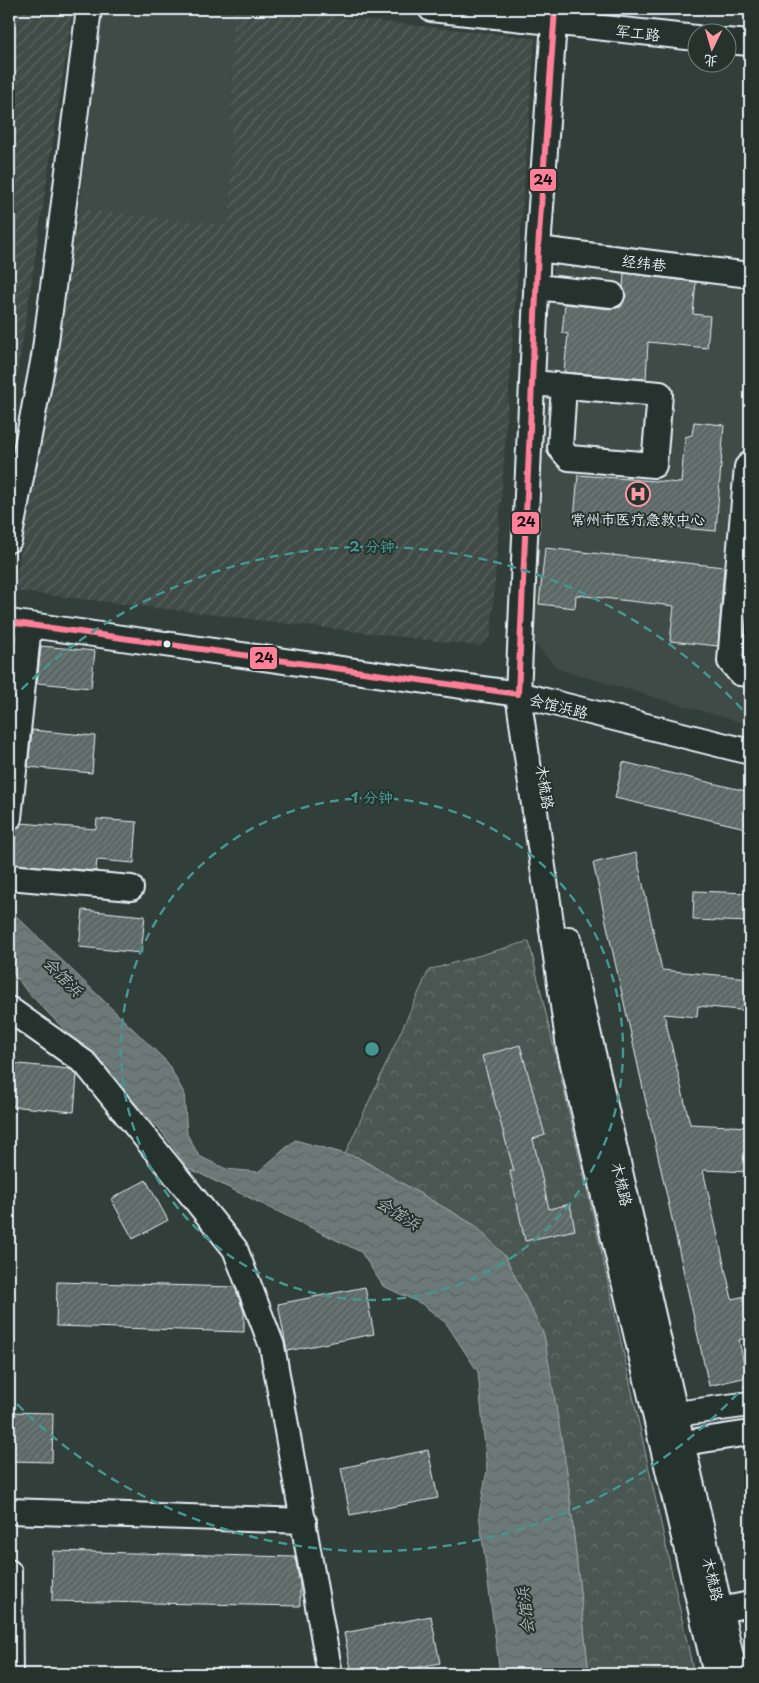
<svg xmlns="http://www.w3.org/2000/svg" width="759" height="1683" font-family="'Playpen Sans','LXGW WenKai TC',sans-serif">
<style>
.built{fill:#3f4b46}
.industrial{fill:url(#industrial-furrows)}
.park{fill:url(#park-crowns);stroke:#98a4a4}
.water{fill:url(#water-waves);stroke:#9ea9ab}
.building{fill:url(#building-hatch);stroke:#e8f1f8}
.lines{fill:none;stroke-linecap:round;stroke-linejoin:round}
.minor-casing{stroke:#e8f1f8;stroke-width:28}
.minor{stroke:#26332d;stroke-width:24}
.bus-1-casing{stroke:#26332d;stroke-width:10}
.bus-1{stroke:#ff8098;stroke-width:6}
.ring{fill:none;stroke:#459590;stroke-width:2.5;stroke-dasharray:9 6}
.bus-dot{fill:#e8f1f8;stroke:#26332d;stroke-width:2}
.labels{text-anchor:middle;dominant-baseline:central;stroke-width:4;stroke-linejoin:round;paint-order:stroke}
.street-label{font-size:15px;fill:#e8f1f8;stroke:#26332d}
.poi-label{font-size:15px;fill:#e8f1f8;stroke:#26332d}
.water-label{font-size:16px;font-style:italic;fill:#b1bbbe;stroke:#26332d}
.centre{fill:#459590;stroke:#26332d;stroke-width:2.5}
.ring-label{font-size:15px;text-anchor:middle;font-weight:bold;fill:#459590;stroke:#26332d;stroke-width:4;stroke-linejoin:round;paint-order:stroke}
.line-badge{stroke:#26332d;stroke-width:2}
.pale-badge-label{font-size:14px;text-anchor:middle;font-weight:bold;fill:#111}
</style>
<defs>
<pattern id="industrial-furrows" width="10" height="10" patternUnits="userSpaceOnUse" patternTransform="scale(1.25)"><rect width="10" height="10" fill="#3f4b46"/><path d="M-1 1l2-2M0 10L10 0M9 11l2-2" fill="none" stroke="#5b6561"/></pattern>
<pattern id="park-crowns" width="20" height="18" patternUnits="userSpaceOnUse" patternTransform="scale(1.25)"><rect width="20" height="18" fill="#495651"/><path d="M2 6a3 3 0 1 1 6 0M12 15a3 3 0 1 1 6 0" fill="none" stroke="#636f6b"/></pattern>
<pattern id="water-waves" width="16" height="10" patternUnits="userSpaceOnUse" patternTransform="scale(1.25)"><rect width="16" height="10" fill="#6d7978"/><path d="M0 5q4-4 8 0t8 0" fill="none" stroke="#5b6363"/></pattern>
<pattern id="building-hatch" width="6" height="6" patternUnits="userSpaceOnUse" patternTransform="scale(1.25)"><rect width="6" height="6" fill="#5c6865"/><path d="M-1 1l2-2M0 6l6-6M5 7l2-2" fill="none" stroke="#737e7c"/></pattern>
</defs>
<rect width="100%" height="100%" fill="#323e39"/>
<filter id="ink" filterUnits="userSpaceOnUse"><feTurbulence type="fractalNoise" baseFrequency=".02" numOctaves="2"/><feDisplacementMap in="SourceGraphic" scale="10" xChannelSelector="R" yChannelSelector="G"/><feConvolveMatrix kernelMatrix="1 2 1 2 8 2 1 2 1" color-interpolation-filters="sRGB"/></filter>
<g filter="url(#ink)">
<path class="built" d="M102 9H233L229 226 79 209Z
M554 259 750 281V725L558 669 535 644V542Z"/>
<path class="industrial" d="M9 9H73L9 429Z
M233 9H261L535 38 491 635 479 646 14 591 79 209 229 225Z"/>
<path class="park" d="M529 941 597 1232 694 1674H589L567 1472 476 1226 357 1157 345 1154 429 970Z"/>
<path class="water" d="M9 909 167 1062 184 1093 187 1134 199 1156 226 1169 258 1172 295 1140 357 1157 476 1226 505 1256 544 1335 567 1472 589 1674H500L479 1514 487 1470 478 1372 446 1323 422 1304 383 1286 361 1252 188 1168 159 1128 25 989 9 967Z"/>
<path class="building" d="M624 273 696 282 693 314 710 316 707 348 648 342 646 379 564 372 568 334 562 333 565 304 611 309 621 307 626 296 623 287Z
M694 422 724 425 716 531 574 519 578 475 681 483 685 437 692 435Z
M545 548 724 567 718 646 670 641 674 606 576 595 575 608 539 604Z
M41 646 95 651 91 688 37 683Z
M32 730 95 736 92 773 28 767Z
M623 762 750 792V829L615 798Z
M97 819 137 822 134 863 97 860 96 871 13 864 16 829 21 823 96 829Z
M636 853 662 970 750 978V1011L698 1006 697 1017 664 1014 690 1124 750 1127V1172L703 1170 732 1299 750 1295V1337L739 1340 747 1377 709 1386 593 863Z
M694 891 750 893V922L693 920Z
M83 910 145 916 141 953 79 947Z
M520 1045 545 1135 533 1139 549 1209 570 1204 575 1230 525 1241 510 1171H514L482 1056Z
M9 1063 70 1069 75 1073 77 1076 74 1112 9 1106Z
M146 1180 168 1220 133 1239 111 1199Z
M57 1282 235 1287 244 1312V1332L56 1326Z
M365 1287 374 1334 287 1351 278 1304Z
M9 1412 53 1413 52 1462 9 1461Z
M428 1450 438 1498 350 1515 341 1468Z
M53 1551 295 1557 300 1584V1606L52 1601Z
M431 1616 440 1663 385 1674H352L344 1633Z"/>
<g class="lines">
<defs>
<path id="minor" d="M431 9 696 38
M555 9 538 249 518 694 569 1047 716 1674
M726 41 750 43
M538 249 750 275
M536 287 612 295
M532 383 660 394 654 465 569 458 560 448 564 386
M750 464 747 467 730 661 740 673 750 674
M9 540 44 357 89 9
M9 622 518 694 750 752
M9 818 29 625
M9 877 131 888
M569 939 573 966 735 1674
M9 1009 85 1063 235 1249 272 1346 330 1674
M676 1414 750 1404
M683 1443 750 1433
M9 1511 304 1521
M9 1572 10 1674
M721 1610 750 1604"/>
</defs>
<use href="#minor" class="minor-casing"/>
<use href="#minor" class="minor"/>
<defs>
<path id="bus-1" d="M9 622 518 694
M518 694 538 249 555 9"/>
</defs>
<use href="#bus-1" class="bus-1-casing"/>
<use href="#bus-1" class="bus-1"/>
</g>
</g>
<g class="ring">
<circle cx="372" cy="1049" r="251"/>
<path d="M748 1382A502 502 0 0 1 11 1398M11 700A502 502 0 0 1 748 716"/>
</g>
<defs>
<symbol id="hospital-ring" viewBox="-11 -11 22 22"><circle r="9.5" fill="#26332d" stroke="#ff9aa2" stroke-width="1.5"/><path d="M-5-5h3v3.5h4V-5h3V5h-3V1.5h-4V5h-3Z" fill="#ff9aa2"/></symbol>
</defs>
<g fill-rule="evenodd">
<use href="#hospital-ring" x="624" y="480" width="28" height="28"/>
</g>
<circle class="bus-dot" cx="167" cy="644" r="4.5"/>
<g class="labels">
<g class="street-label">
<text transform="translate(638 32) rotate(6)">军工路</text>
<text transform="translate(644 262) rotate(7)">经纬巷</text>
<text transform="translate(559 705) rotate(14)">会馆浜路</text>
<text transform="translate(546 787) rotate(81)">木梳路</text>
<text transform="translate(623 1184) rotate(77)">木梳路</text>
<text transform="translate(714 1579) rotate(77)">木梳路</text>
</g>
<g class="poi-label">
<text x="638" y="518">常州市医疗急救中心</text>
</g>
<g class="water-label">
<text transform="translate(64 976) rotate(46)">会馆浜</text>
<text transform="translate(399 1212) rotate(32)">会馆浜</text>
<text transform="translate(524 1611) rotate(-97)">会馆浜</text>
</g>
</g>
<circle cx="372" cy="1049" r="8" class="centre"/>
<g class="ring-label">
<text x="372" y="552">2 分钟</text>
<text x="372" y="803">1 分钟</text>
</g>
<g class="line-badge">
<rect x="529" y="168" width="28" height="24" rx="5" fill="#ff8098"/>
<rect x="511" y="511" width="29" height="24" rx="5" fill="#ff8098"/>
<rect x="249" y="646" width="29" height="24" rx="5" fill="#ff8098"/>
</g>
<g class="pale-badge-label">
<text x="543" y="185">24</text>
<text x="526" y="527">24</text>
<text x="264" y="663">24</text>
</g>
<rect width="759" height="1683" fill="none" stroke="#26332d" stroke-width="30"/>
<rect x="15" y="15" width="729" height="1653" fill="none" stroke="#e8f1f8" stroke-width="2" filter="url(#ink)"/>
<g transform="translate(712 48) rotate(185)"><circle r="24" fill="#26332d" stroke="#747f7e"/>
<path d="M0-4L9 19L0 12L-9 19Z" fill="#ff9aa2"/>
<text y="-8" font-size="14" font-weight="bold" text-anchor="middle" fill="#e8f1f8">北</text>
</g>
</svg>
